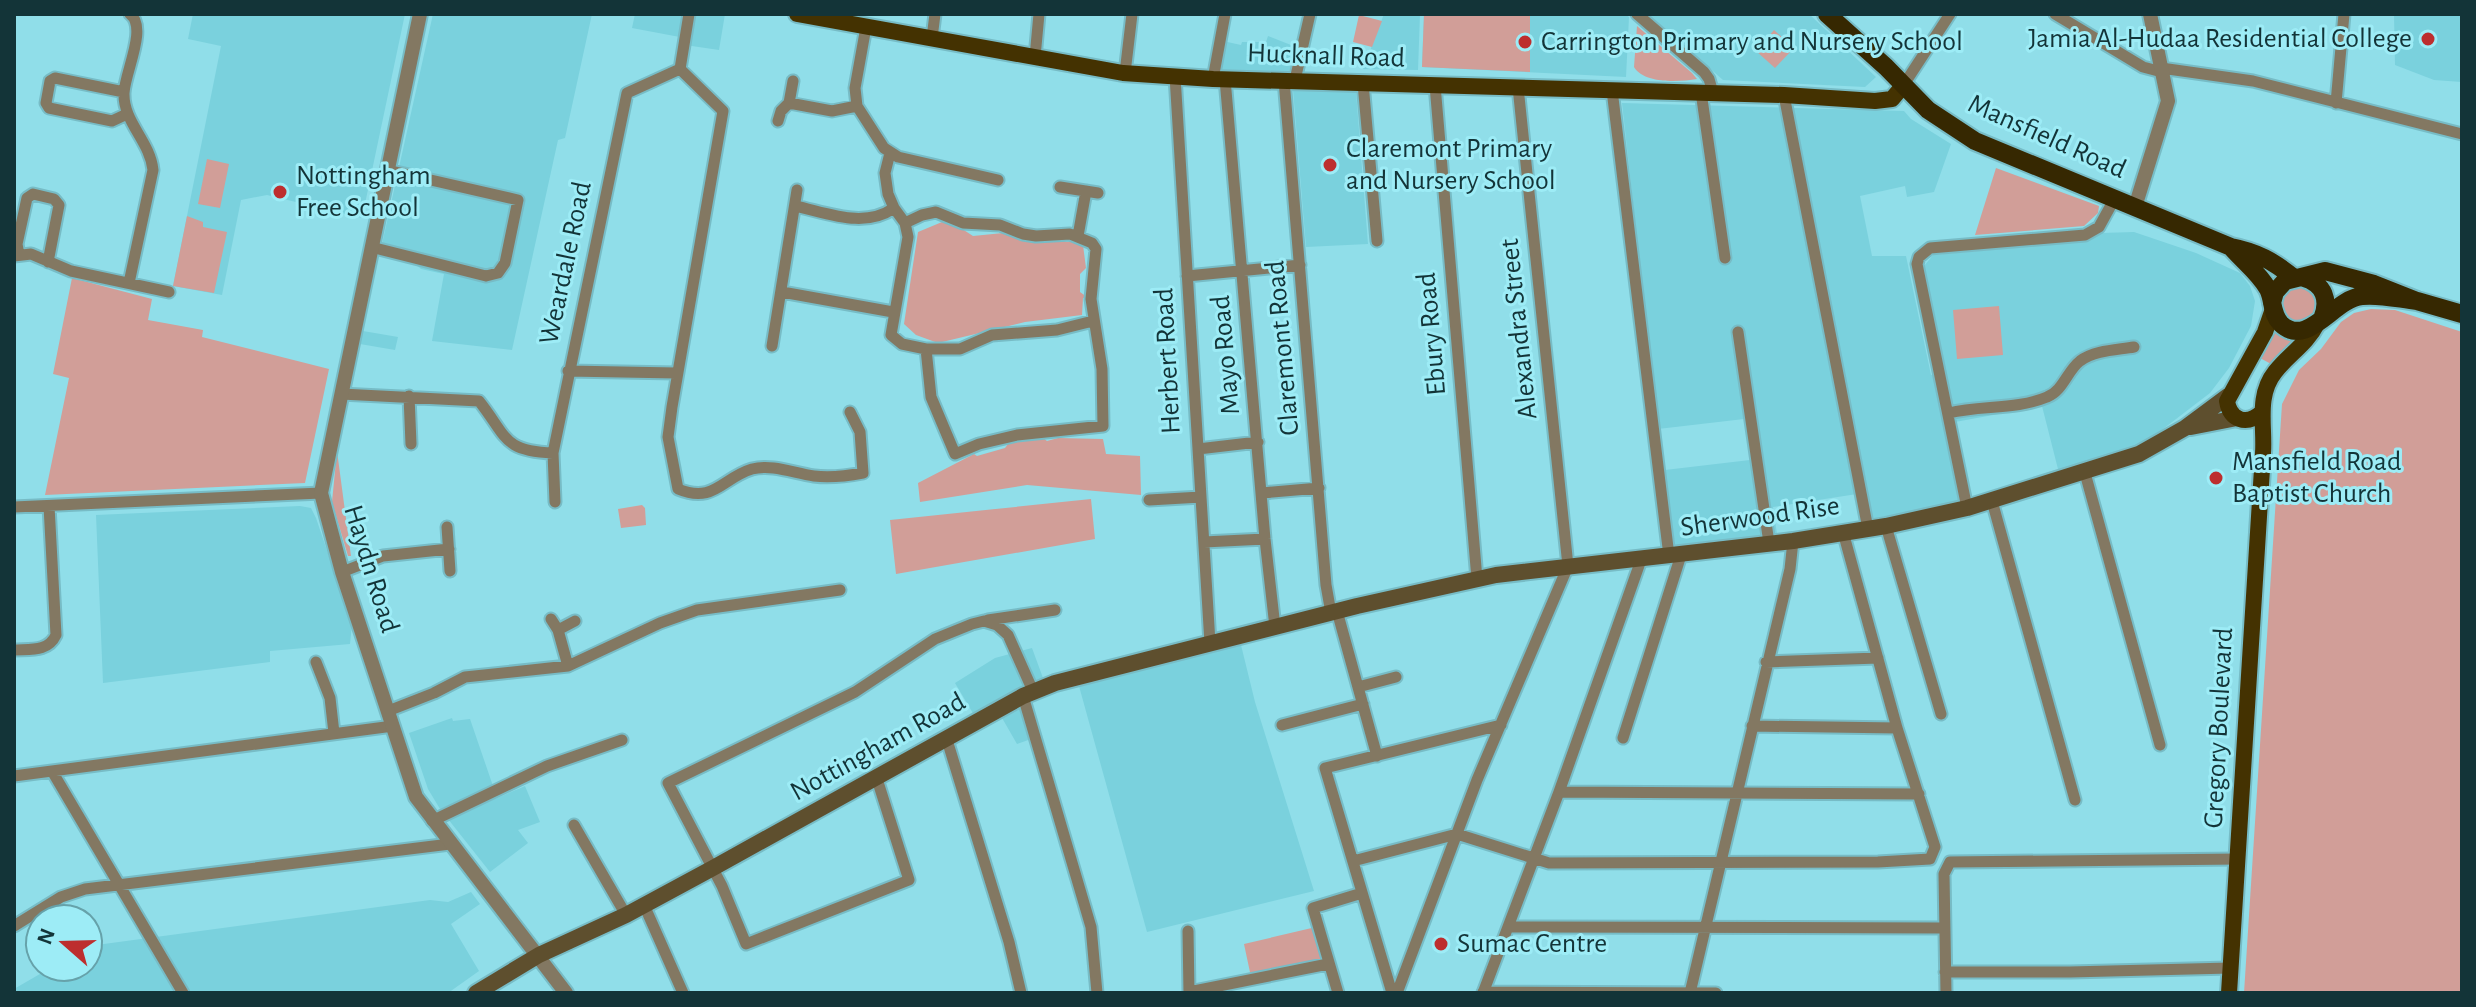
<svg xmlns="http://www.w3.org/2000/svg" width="2476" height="1007" font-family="'Alegreya Sans',sans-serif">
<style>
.built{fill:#7ad1dd}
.green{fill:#d19e98}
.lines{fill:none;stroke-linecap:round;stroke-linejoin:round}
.minor-casing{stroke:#77bcc6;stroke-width:15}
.tertiary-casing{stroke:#77bcc6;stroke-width:18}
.secondary-casing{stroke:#77bcc6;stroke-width:20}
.primary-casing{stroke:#77bcc6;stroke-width:20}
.trunk-casing{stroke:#77bcc6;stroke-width:22}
.minor{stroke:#837862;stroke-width:11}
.tertiary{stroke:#837862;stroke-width:14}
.secondary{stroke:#5e4f2e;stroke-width:16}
.primary{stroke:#443201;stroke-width:16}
.trunk{stroke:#362801;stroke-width:18}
.poi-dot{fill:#bd2e2e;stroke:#9decf6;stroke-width:3}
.labels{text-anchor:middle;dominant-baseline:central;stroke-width:6;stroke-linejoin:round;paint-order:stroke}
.poi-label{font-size:28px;fill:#133438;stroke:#9decf6;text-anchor:start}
.street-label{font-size:28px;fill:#133438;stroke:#9decf6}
</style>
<rect width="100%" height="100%" fill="#90dee9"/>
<path class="built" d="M193 14H405L362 218 267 195 241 200 222 295 173 286 221 46 188 39Z
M433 14H592L565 138 558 140 512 350 432 341 444 274 421 269 412 261 380 253Z
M635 14H725L719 50 685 45V38L632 28Z
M1384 14H1420L1418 70 1363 69Z
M1424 14H1625L1629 17 1626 77 1422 67Z
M1652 14H1809L1876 77 1865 87 1723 80 1650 16Z
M2394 14H2462V82L2434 80 2395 65Z
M1268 36 1296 47 1289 72 1218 70 1223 41 1241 45 1242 42H1266Z
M1293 90 1356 92 1368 244 1306 247Z
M1622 103 1904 111 1911 119 1951 144 1934 192 1907 197 1905 186 1860 196 1872 256H1906L1931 375 1945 369 1924 266 1933 255 2079 242 2101 233 2134 232 2196 253 2240 273 2250 286 2255 301 2251 326 2229 368 2210 393 2146 442 2122 453 2059 473 2042 406 1955 422 1971 499 1910 515 1863 522 1857 494 1773 507 1777 534 1675 546 1665 470 1750 460 1744 419 1658 429Z
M363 331 398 337 395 350 360 344Z
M300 506 311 508 316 518 352 624 350 644 270 651V662L103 683 96 515Z
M1241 645 1255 702 1314 891 1147 932 1079 686Z
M1032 648 1043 678 1016 692 1031 739 1017 744 994 704 974 715 955 683 995 658Z
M452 718 453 721 470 719 493 786 440 809 428 789 409 733Z
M525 786 540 822 518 830 528 843 490 872 448 819Z
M471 892 480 904 451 924 479 971 448 993H14V989L52 967H88L89 946 430 900 448 902Z"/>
<path class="green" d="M1424 14H1530V72L1422 67Z
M1359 15 1382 21 1372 47 1353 42Z
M1637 26 1692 73 1697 79C1679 82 1644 84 1634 67Z
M1774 30 1794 48 1775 68 1756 51Z
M207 159 229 164 220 208 198 204Z
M1996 168 2099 206 2098 213 2084 226 1975 235Z
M187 216 203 222V227L227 232 214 293 173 286Z
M942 222 956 225 973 236 1003 233 1026 240 1043 241 1045 237 1067 242 1078 240 1083 245 1086 268 1080 274V292L1087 297 1083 298 1082 315 1025 322 938 343 916 335 904 324 918 232Z
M72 278 152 299 148 320 203 330 202 337 329 369 305 483 45 495 69 378 53 374Z
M2294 283 2315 290 2318 313 2303 325 2282 317 2279 296Z
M1999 306 2003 355 1957 359 1953 310Z
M2371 309 2395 310 2462 332V993H2244L2282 404 2299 370 2321 349 2341 322 2354 313Z
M2275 327 2300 338 2271 364 2260 358Z
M1033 438H1043L1047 441 1058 438 1103 439 1106 454 1140 456 1141 495 1027 485 920 502 918 483 974 454 977 456 1005 448 1008 444Z
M337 451 351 556H348L332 502Z
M1091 499 1095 539 896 574 890 520Z
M642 505 645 508 646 525 621 528 618 509Z
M1316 927 1326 961 1251 977 1244 944Z"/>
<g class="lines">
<defs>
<path id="minor" d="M689 14 680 69 723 111 672 407 668 437 678 489C714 504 722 478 752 469 773 464 793 473 814 476 830 478 847 476 863 473L860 432 850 412
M1637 14 1704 72 1709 79 1713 93
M2055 14 2143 67 2162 72
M866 27 855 88 857 106 884 148 898 157 998 180
M932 38 935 14
M1035 57 1039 14
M2161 68 2253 81 2462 134
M1125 73 1132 14
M1175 76 1210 643
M1213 79 1225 14
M1225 79 1265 539 1275 627
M1284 80 1326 585 1331 613
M1295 80 1310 14
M1363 83 1377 241
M1435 85 1477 579
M1903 86 1950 14
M1612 90 1669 556
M124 92 55 78 50 81 46 103 49 108 112 121 127 114
M1701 92 1725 258
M1784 95 1868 529
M789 103 832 111 857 106
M2336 103 2344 14
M778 121 781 111 789 103 793 81
M890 153 885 173 888 194 894 208 905 223 908 237 891 335 902 344 926 349H960L992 335 1057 330 1093 321
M1060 187 1098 193
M795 206C828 213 864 229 894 208
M905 223 922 215 936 212 963 223 1000 225 1023 234 1036 236 1070 234 1092 243 1096 249 1091 299 1102 369 1103 426 1017 435 979 444 955 454 931 397 926 349
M1078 236 1086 191
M371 247 486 276 498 273 505 263 518 200 387 170
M19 255 17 244 27 198 33 194 54 199 59 205 48 262
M14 256 31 254 71 271 169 292
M1187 276 1300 265
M129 283 153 170C150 141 123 122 124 93 125 72 148 27 130 14
M782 292 893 312
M1738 332 1769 543
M772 346 797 190
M568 371 676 373
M341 394 479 401C507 436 502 451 553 453
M409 396 411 444
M1949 413C1981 405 2016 410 2047 397 2063 391 2067 371 2080 361 2095 350 2117 350 2134 347
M1198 449 1258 442
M2085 473 2160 745
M1262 493 1319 488
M1149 500 1201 497
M1992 501 2075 800
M555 502 553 453 627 93 680 69
M14 507 321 493
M1967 508 1917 264 1919 257 1930 248 2085 235 2099 227 2115 198
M1886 526 1941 714
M447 527 450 571
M1204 542 1265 539
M342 572 383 556 449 549
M1337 611 1377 756
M551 619 558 630 568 666
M988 620 1055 610
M558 630 575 621
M14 650C31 649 48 652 56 635L49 506
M316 662 330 698 334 733
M1766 662 1878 658
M1358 687 1396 677
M1023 696 1091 927 1097 993
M388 711 434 693 465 677 568 666 660 623 697 610 840 590
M1282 725 1363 704
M1752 726 1897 728
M1623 738 1681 555
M947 740 1009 942 1021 993
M52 771 183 993
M14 776 393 726
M877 779 909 880 746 944 722 886 668 783 855 692 935 639 972 624 984 621 997 625 1008 635 1033 691
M1559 792 1919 794
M432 821 547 766 622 740
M574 825 626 915
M1353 861 1457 834 1549 863 1878 862 1930 859 1935 847 1897 728 1843 532
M644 905 683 993
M14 926 61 897 85 889 450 844
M1508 927 1944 928
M1188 931 1189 993
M1945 972H2070L2230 968
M1189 992 1328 964
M1483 992 1716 993
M1338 993 1313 908 1362 893
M1392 993 1325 768 1501 725
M1397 993 1477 780 1568 566 1518 87
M1483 993 1559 792 1641 560
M1690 993 1790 569 1793 541
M1946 993 1944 874 1950 862 2238 859"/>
<path id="tertiary" d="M420 14 321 493 342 572 416 797 566 993
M2135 207 2168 101 2150 14"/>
<path id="secondary" d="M2191 427 2237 418
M476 993 539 955 626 915 713 868 1023 696 1055 683 1357 606 1496 575 1793 541 1886 526 1967 508 2139 454 2185 428 2228 396"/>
<path id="primary" d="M797 14 1123 73 1213 79 1784 95 1875 101 1892 99 1903 86
M2261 413C2246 426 2230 420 2227 401L2265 332 2273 309
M2229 993 2263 453C2265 426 2256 396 2275 372 2288 355 2307 344 2317 324"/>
<path id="trunk" d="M1827 14 1886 67 1928 110 1975 141 2231 247C2257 252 2273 261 2294 278
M2231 247C2243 261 2259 273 2268 289 2274 301 2271 314 2281 324 2308 349 2333 299 2362 296 2380 294 2399 299 2417 301
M2304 278C2324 284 2330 300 2322 319
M2272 303 2275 292 2285 281 2325 271 2374 284 2417 301 2462 314"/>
</defs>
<use href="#minor" class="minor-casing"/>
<use href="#tertiary" class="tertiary-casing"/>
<use href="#secondary" class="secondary-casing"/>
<use href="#primary" class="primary-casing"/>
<use href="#trunk" class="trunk-casing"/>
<use href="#minor" class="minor"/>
<use href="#tertiary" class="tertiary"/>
<use href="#secondary" class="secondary"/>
<use href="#primary" class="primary"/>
<use href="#trunk" class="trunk"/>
</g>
<g class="poi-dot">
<circle cx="2428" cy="39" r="8"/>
<circle cx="1525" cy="42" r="8"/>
<circle cx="1330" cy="165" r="8"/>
<circle cx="280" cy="192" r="8"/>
<circle cx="2216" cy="478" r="8"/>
<circle cx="1441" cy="944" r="8"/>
</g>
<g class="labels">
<g class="poi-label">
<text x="2412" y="39" text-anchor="end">Jamia Al-Hudaa Residential College</text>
<text x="1541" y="42">Carrington Primary and Nursery School</text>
<text x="1346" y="149">Claremont Primary<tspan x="1346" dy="32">and Nursery School</tspan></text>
<text x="296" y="176">Nottingham<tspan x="296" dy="32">Free School</tspan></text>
<text x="2232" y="462">Mansfield Road<tspan x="2232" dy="32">Baptist Church</tspan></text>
<text x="1457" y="944">Sumac Centre</text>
</g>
<g class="street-label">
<text transform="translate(1326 56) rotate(2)">Hucknall Road</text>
<text transform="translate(2047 137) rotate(24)">Mansfield Road</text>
<text transform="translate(566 263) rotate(-78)">Weardale Road</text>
<text transform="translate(1519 329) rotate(-96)">Alexandra Street</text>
<text transform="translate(1432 334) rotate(-95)">Ebury Road</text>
<text transform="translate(1283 348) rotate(-95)">Claremont Road</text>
<text transform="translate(1226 355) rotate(-95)">Mayo Road</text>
<text transform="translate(1168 361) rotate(-93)">Herbert Road</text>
<text transform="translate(1760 517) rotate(-8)">Sherwood Rise</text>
<text transform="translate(371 569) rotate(73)">Haydn Road</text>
<text transform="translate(2219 728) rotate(-87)">Gregory Boulevard</text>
<text transform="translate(878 747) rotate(-29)">Nottingham Road</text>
</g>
</g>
<rect width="2476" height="1007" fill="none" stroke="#133438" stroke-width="32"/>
<g transform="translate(64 943) rotate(290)"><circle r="38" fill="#9decf6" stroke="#66a2aa" stroke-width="2"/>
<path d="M0-6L14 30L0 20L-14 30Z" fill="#bd2e2e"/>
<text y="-12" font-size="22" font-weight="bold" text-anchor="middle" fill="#133438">N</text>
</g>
</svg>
